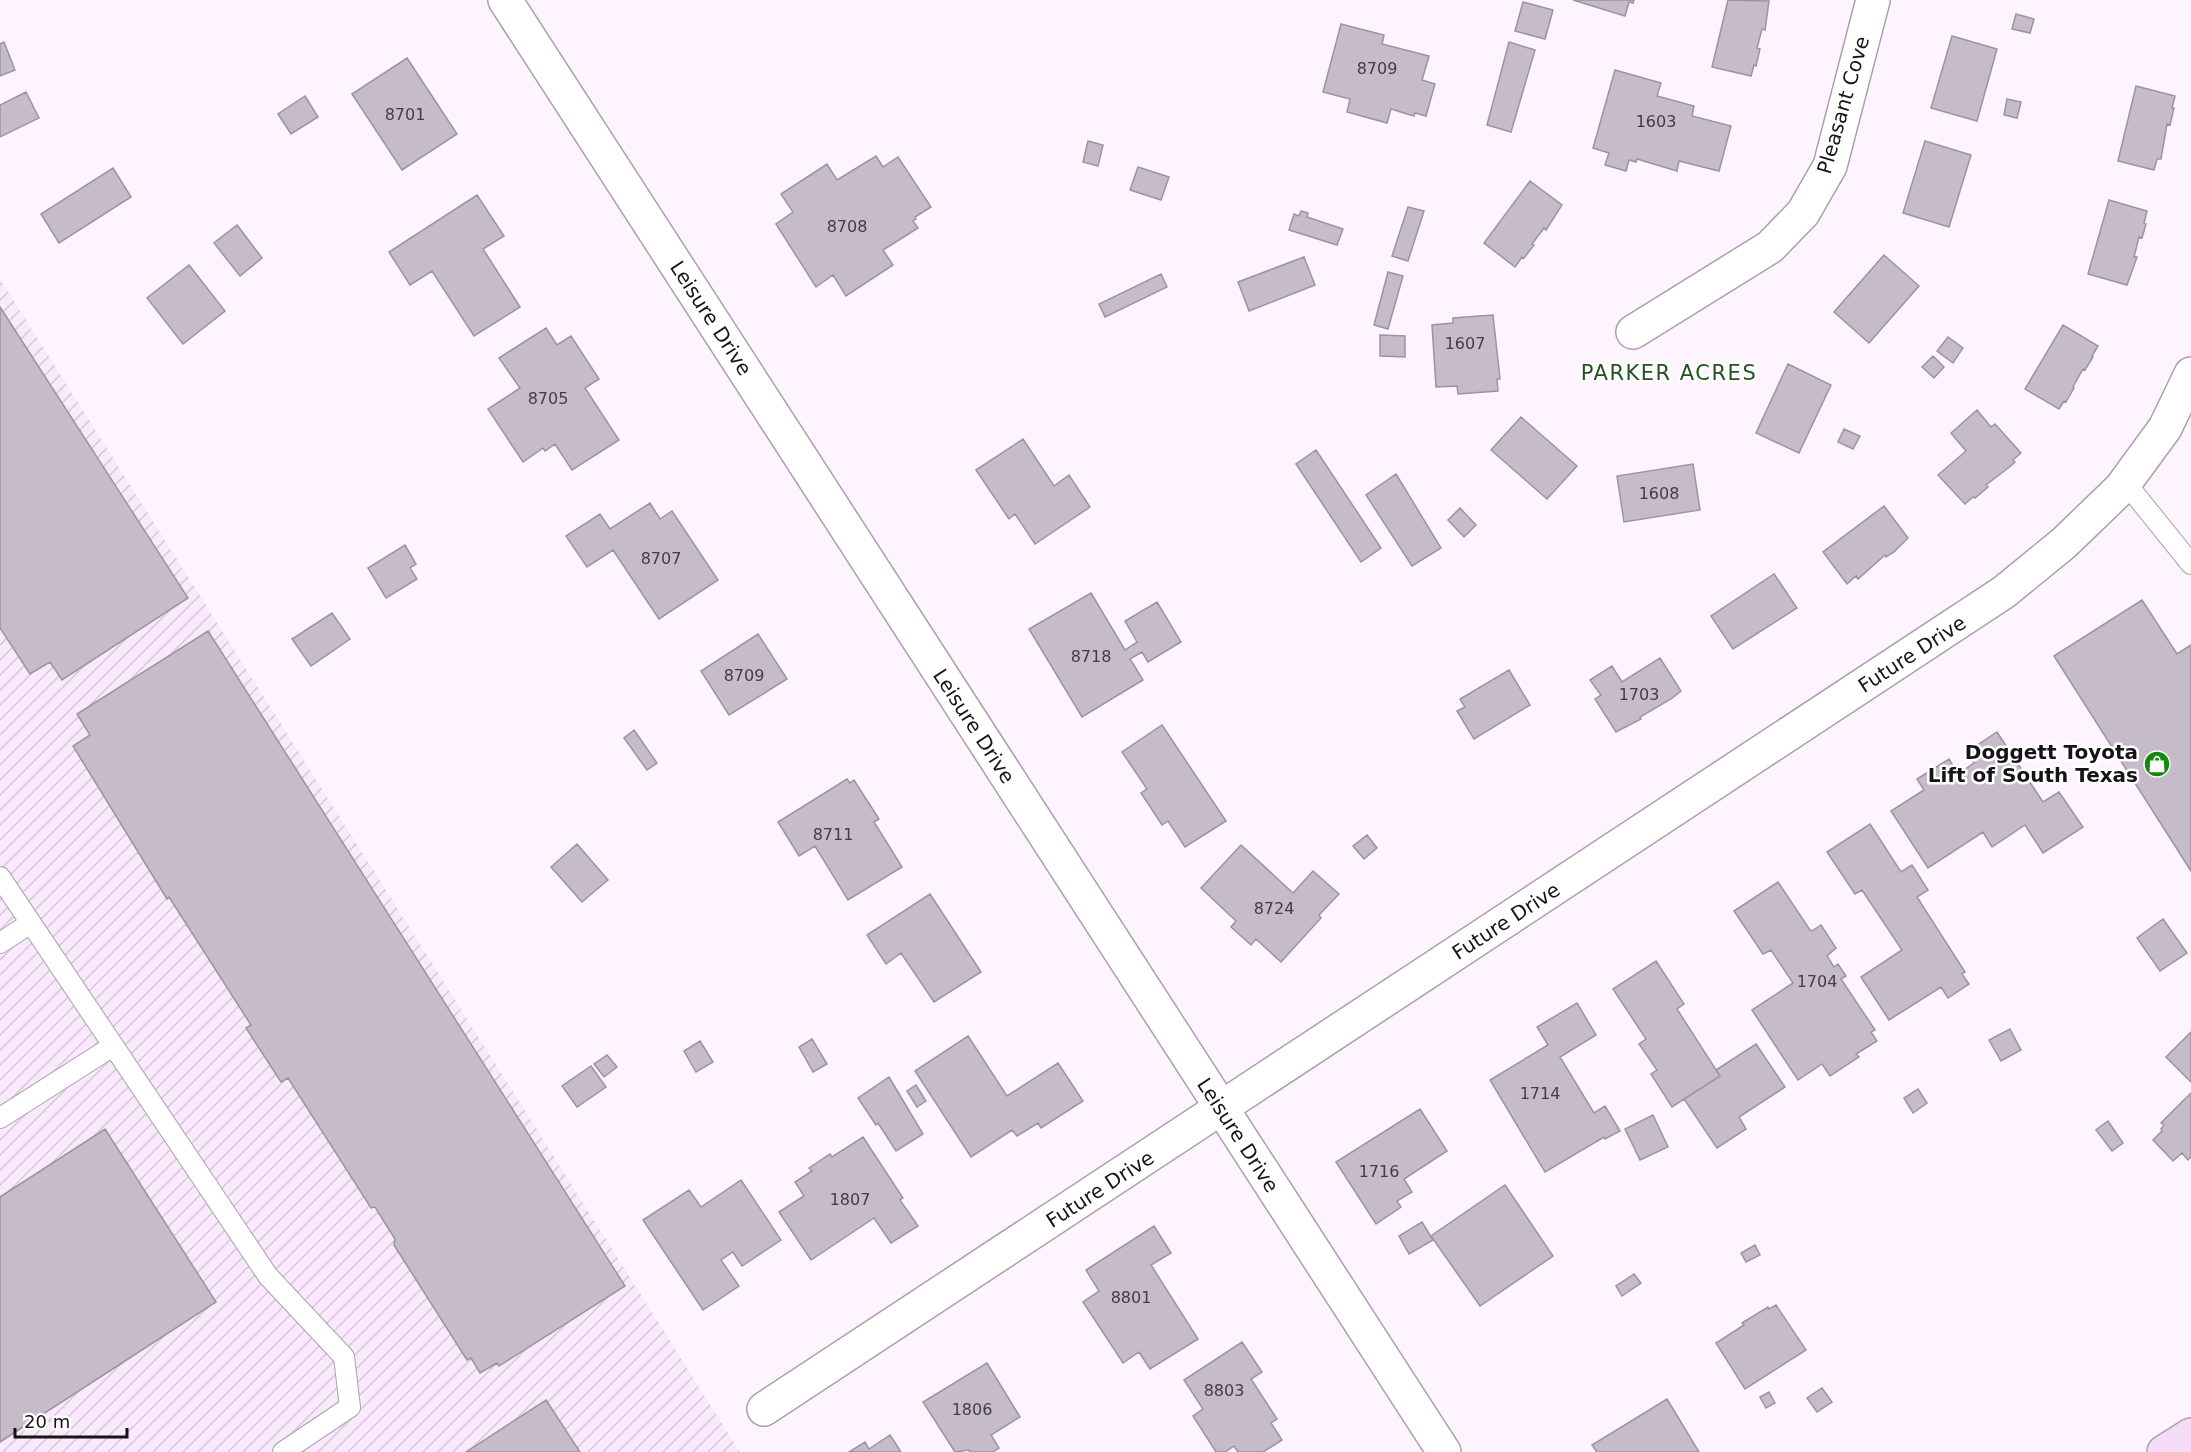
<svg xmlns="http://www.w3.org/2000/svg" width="2191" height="1452" font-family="'DejaVu Sans',sans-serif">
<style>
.industrial{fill:url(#industrial-furrows)}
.building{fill:#c6bbc8;stroke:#9d939f;stroke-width:1.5}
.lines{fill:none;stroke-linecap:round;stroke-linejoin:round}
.lane-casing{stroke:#aaa0ac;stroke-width:22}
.street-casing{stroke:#aaa0ac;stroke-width:36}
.secondary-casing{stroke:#aaa0ac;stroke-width:36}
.lane{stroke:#fff;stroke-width:20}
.street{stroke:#fff;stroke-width:33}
.secondary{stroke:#f5ddf9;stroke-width:33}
.labels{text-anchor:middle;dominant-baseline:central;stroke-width:5;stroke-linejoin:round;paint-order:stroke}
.number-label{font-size:16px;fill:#423d43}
.street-label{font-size:20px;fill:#161317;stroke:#fff}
.poi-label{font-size:20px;font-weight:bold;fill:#161317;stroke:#fff;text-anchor:end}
.neighbourhood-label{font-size:21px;letter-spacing:1.5px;fill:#22531d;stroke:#fff}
</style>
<defs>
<pattern id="industrial-furrows" width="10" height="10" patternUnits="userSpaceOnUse" patternTransform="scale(1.5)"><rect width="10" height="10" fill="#fae9fd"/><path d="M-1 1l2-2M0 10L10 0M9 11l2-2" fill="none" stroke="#d6c7d8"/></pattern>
</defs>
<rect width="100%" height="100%" fill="#fdf4ff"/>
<path class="industrial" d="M0 279 377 876 740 1452H0Z"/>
<path class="building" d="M1573 0H1634L1633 3 1629 2 1625 16Z
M1728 0 1769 1 1765 30 1762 29 1757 48 1760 49 1756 66 1754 65 1751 76 1712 67Z
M1523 2 1553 10 1545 39 1515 31Z
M2016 14 2034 19 2030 33 2012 29Z
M1341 24 1384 35 1382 44 1429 56 1422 80 1435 84 1426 116 1415 113 1414 116 1391 109 1387 123 1347 112 1350 99 1323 92Z
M1952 36 1997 49 1977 121 1931 108Z
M4 42 15 70 0 76V44Z
M1509 42 1535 50 1511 132 1487 125Z
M407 58 457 134 402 170 352 94Z
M1615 70 1661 83 1657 96 1694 106 1692 116 1731 126 1719 171 1679 161 1677 171 1637 159 1636 162 1629 160 1626 171 1605 165 1609 153 1593 148Z
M2136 86 2175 96 2172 108H2174L2170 125 2167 124 2161 159H2157L2154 170 2118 161Z
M26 92 39 118 0 137V105Z
M305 96 318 117 291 134 278 114Z
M2007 99 2021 102 2017 118 2004 115Z
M1088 141 1103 145 1098 166 1083 162Z
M1925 141 1971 155 1949 227 1903 213Z
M876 156 883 167 898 157 931 207 915 217 916 219 913 221 918 228 883 250 893 265 846 296 833 275 816 287 776 224 793 212 781 194 827 164 837 180Z
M1138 167 1169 177 1161 200 1130 190Z
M113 168 131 197 59 243 41 214Z
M1530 181 1562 205 1546 230 1544 228 1532 244 1534 245 1524 258 1522 257 1515 267 1484 243Z
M477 195 504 236 483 249 520 307 474 336 432 271 410 285 389 252Z
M2109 200 2147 211 2144 223 2146 224 2142 238 2139 237 2134 257H2137L2127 285 2088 274Z
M1408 207 1424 211 1408 261 1392 256Z
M1301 211 1308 213 1307 217 1343 229 1337 245 1289 230 1294 214 1299 216Z
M237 225 262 258 240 276 214 243Z
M1884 255 1919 286 1869 343 1834 312Z
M1304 257 1315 285 1249 311 1238 282Z
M189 265 225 311 183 344 147 298Z
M1388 272 1403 276 1388 329 1374 325Z
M1161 274 1167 287 1105 317 1099 304Z
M0 307 188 598 62 680 50 662 30 674 0 628Z
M1493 315 1500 379H1497L1498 391 1458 394 1457 386 1436 387 1432 325 1453 323V318Z
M2063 325 2098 346 2092 356 2093 357 2085 370 2083 369 2073 387 2074 388 2066 402 2064 401 2059 409 2025 389Z
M546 328 557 345 571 336 599 379 585 388 619 440 572 470 555 444 545 451 543 448 523 462 488 409 520 388 499 358Z
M1380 335 1405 336V357L1380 356Z
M1948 337 1963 348 1953 363 1937 351Z
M1933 356 1944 367 1934 378 1922 367Z
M1788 364 1831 385 1799 453 1756 433Z
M1977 410 1991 427 1995 424 2021 453 2013 460 2015 462 2012 465 1986 485 1988 487 1975 498 1973 497 1965 504 1938 475 1966 451 1951 433Z
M1521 417 1577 466 1547 499 1491 450Z
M1844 429 1860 436 1853 449 1838 442Z
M1023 439 1054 486 1069 475 1090 507 1035 544 1015 514 1009 519 976 470Z
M1316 450 1381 548 1361 562 1296 464Z
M1693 464 1700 510 1624 522 1617 476Z
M1396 474 1441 548 1412 566 1366 495Z
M650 503 660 519 672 511 718 580 659 619 613 550 587 567 566 536 600 514 610 529Z
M1884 506 1908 538 1894 552 1886 557 1885 555 1858 579 1856 576 1847 584 1823 552Z
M1460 508 1476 525 1464 537 1448 520Z
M405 545 416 564 410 568 417 579 386 598 368 568Z
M1774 574 1797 608 1733 649 1711 616Z
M1091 593 1125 650 1137 642 1125 621 1157 602 1181 642 1148 662 1142 652 1130 659 1143 680 1082 717 1029 629Z
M2142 600 2177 654 2191 645V871L2054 656Z
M332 613 350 639 311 666 292 639Z
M208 631 625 1286 499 1366 497 1363 480 1373 471 1358 467 1360 394 1245 395 1239 375 1207 371 1208 288 1078 281 1082 246 1028 251 1025 169 897 167 899 73 746 90 735 77 714Z
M758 634 787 679 729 715 701 671Z
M1660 658 1681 691 1671 699 1640 717 1641 719 1616 732 1595 699 1601 695 1590 680 1612 666 1622 682Z
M1509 670 1530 705 1474 739 1457 711 1465 707 1460 699Z
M1162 725 1226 821 1185 847 1168 821 1162 825 1141 793 1147 789 1122 752Z
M634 730 657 763 647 770 624 738Z
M1997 732 2043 802 2059 792 2083 827 2043 853 2025 825 1992 847 1983 832 1928 868 1891 811 1924 790 1917 779 1949 759 1958 774 1974 763 1967 752Z
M847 779 850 783 854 780 879 819 874 822 902 867 848 900 815 846 799 856 778 822Z
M1870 824 1901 872 1912 865 1928 890 1917 897 1965 972 1962 974 1969 984 1948 998 1941 987 1889 1020 1861 977 1902 950 1862 890 1855 894 1827 852Z
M1367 835 1377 848 1364 859 1353 846Z
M577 844 608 880 582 902 551 867Z
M1241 845 1293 893 1313 871 1339 894 1319 915 1321 918 1281 962 1256 939 1251 945 1231 927 1236 921 1201 888Z
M1778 882 1810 930 1812 931 1821 925 1836 948 1827 956 1834 967 1838 964 1846 976 1841 979 1875 1030 1871 1032 1877 1041 1856 1054 1859 1057 1830 1076 1822 1064 1798 1080 1752 1010 1793 983 1771 950 1763 954 1734 911Z
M930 894 981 972 934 1002 901 953 886 964 867 935Z
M2163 919 2187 953 2160 971 2137 938Z
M1656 961 1684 1004 1677 1009 1720 1076 1672 1107 1651 1074 1657 1070 1639 1044 1646 1039 1613 989Z
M1577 1003 1596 1035 1560 1057 1594 1113 1605 1106 1620 1131 1605 1139 1604 1137 1545 1172 1490 1080 1548 1045 1537 1027Z
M2010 1029 2021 1050 2001 1061 1989 1040Z
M2191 1032V1082L2166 1057Z
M968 1036 1007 1096 1058 1063 1083 1101 1041 1128 1038 1123 1017 1136 1012 1130 971 1157 915 1071Z
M812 1039 827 1064 813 1072 799 1047Z
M700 1041 713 1062 696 1072 684 1051Z
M1756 1044 1785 1087 1739 1117 1746 1129 1717 1148 1684 1099 1720 1076 1716 1070Z
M607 1055 617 1067 604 1077 594 1064Z
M591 1066 606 1087 577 1107 562 1086Z
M889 1077 923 1134 896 1151 878 1123 876 1125 858 1098Z
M916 1085 926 1101 917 1107 907 1091Z
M1918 1089 1927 1103 1913 1113 1904 1098Z
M2191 1093V1157L2188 1160 2182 1153 2173 1161 2153 1140 2162 1131 2161 1129 2164 1125 2161 1123Z
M1420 1109 1447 1151 1404 1179 1412 1192 1397 1201 1401 1207 1376 1224 1336 1162Z
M1653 1115 1668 1147 1640 1160 1625 1129Z
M2108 1121 2123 1143 2112 1151 2096 1130Z
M105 1129 216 1302 0 1442V1197Z
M863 1137 903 1198 900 1200 918 1226 891 1243 874 1218 811 1260 779 1212 804 1196 795 1182 812 1171 809 1168 830 1154 832 1157Z
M741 1180 781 1240 742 1266 733 1252 721 1260 739 1286 703 1310 643 1220 689 1190 701 1207Z
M1505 1185 1553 1256 1480 1306 1431 1236Z
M1422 1222 1433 1240 1409 1254 1399 1236Z
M1154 1226 1171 1253 1151 1265 1198 1339 1150 1369 1139 1352 1123 1363 1083 1302 1099 1291 1086 1270Z
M1755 1245 1760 1255 1746 1262 1741 1253Z
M1634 1274 1641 1283 1622 1296 1616 1286Z
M1776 1305 1806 1350 1745 1389 1716 1343 1744 1325 1742 1323 1768 1307 1769 1309Z
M1242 1342 1262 1372 1251 1379 1277 1419 1271 1423 1282 1440 1263 1452H1238L1234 1446 1225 1452H1216L1193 1416 1203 1409 1184 1380Z
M987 1363 1020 1417 991 1435 999 1448 993 1452H970L969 1450 955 1452 923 1402Z
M1822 1388 1832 1402 1817 1412 1807 1398Z
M1769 1392 1775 1403 1766 1408 1760 1397Z
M1667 1399 1699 1452H1597L1592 1445Z
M546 1400 580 1452H466Z
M890 1435 901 1452H849L865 1442 869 1449Z"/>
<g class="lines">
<defs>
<path id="lane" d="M2125 482 2191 564
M0 877 268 1276 344 1357 350 1407 283 1452
M0 943 31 923
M0 1118 113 1046"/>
<path id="street" d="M505 0 1444 1452
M1633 332 1770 247 1803 213 1830 166 1873 0
M764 1409 2004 592 2064 543 2121 488 2165 428 2191 374"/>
<path id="secondary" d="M2164 1452 2191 1435"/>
</defs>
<use href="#lane" class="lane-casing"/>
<use href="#street" class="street-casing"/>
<use href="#secondary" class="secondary-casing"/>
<use href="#lane" class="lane"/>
<use href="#street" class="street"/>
<use href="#secondary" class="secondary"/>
</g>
<defs>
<symbol id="shop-disc" viewBox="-11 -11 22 22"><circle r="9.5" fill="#158808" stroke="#fff"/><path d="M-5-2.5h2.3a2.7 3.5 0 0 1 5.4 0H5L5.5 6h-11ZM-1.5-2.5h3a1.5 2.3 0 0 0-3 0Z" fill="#fff"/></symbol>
</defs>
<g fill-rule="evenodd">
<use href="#shop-disc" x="2142" y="749" width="30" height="30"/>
</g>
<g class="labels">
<g class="number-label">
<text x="1377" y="68">8709</text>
<text x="405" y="114">8701</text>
<text x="1656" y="121">1603</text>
<text x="847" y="226">8708</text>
<text x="1465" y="343">1607</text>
<text x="548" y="398">8705</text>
<text x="1659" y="493">1608</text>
<text x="661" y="558">8707</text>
<text x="1091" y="656">8718</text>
<text x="744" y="675">8709</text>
<text x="1639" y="694">1703</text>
<text x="833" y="834">8711</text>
<text x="1274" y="908">8724</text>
<text x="1817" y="981">1704</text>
<text x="1540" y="1093">1714</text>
<text x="1379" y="1171">1716</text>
<text x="850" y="1199">1807</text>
<text x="1131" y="1297">8801</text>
<text x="1224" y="1390">8803</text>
<text x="972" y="1409">1806</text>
</g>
<g class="street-label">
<text transform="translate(1843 105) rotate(-74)">Pleasant Cove</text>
<text transform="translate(711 318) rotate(57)">Leisure Drive</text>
<text transform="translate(1912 654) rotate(-33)">Future Drive</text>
<text transform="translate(974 726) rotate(57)">Leisure Drive</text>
<text transform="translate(1506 921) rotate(-33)">Future Drive</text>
<text transform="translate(1238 1135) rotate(57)">Leisure Drive</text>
<text transform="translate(1100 1189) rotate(-33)">Future Drive</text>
</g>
<g class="poi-label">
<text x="2138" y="752">Doggett Toyota<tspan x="2138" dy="23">Lift of South Texas</tspan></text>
</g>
<g class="neighbourhood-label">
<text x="1669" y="373">PARKER ACRES</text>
</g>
</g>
<path d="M15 1428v9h112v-9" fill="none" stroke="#161317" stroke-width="3"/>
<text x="24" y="1428" font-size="18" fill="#161317" stroke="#ffffff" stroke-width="4.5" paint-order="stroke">20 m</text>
</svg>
